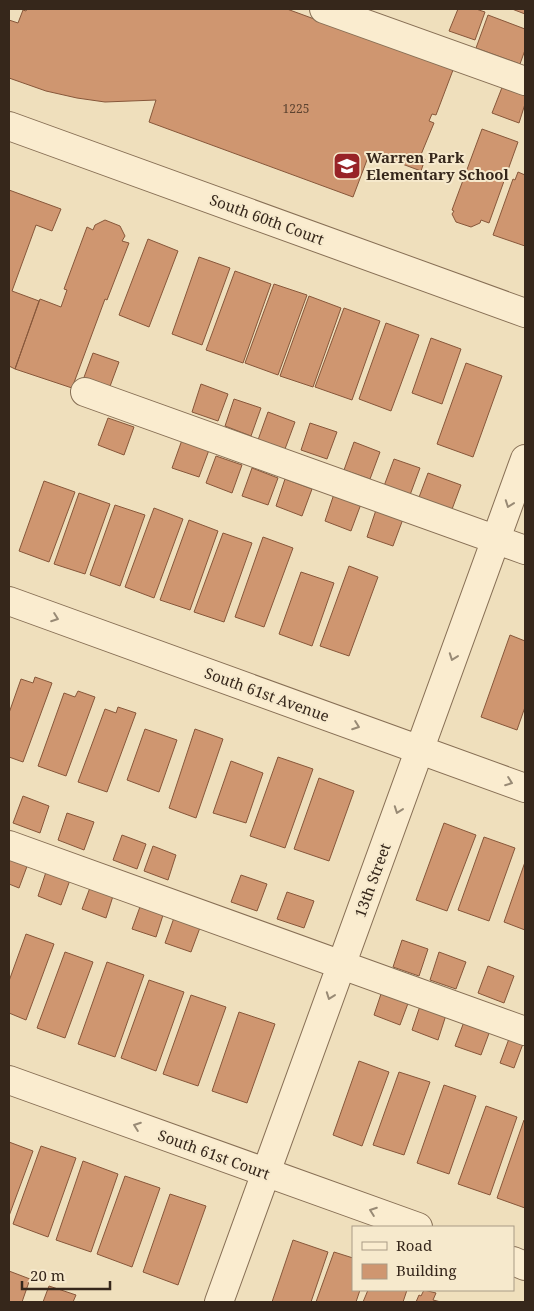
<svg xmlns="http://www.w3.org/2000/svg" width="534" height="1311" font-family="'Noto Serif',serif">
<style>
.building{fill:#cf9670;stroke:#87573a}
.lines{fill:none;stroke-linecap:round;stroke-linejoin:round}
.minor-casing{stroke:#876f55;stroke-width:30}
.minor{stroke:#faeccf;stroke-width:28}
.oneway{stroke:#988a75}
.labels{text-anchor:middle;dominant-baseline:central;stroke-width:4;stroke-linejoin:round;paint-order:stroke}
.number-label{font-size:12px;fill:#5c4330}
.poi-label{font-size:15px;font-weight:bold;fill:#36271b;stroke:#f6e9cc;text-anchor:start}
.street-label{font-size:15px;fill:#36271b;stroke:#f6e9cc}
</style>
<rect width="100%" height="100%" fill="#efdfbc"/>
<path class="building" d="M27 9H287L453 70 436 115 432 114 429 121 434 123 420 157 425 159 421 171 370 152 353 197 149 122 156 100 105 102 77 98 46 91 9 78V20L18 23 23 10 26 11Z
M458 9H476L485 12 475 40 449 31Z
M512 9H525V14Z
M488 15 525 29V50L520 64 476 48Z
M503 85 525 93V104L519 123 492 113Z
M482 129 518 142 489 223 481 220 480 223 471 227 456 222 452 214 454 211 452 210Z
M518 172 525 175V246L493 235 513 179 515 180Z
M9 190 61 209 52 231 36 225 12 291 39 301 15 369 9 366Z
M105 220 120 226 125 236 122 241 129 243 107 300 105 299 72 388 15 369 40 299 61 307 67 290 64 289 87 227 93 230 95 225Z
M148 239 178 251 149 327 119 315Z
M199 257 230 268 202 345 172 334Z
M235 271 271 284 243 363 206 350Z
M274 284 307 295 278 375 245 363Z
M309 296 341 308 313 387 280 376Z
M344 308 380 321 352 400 315 387Z
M386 323 419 335 391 411 359 399Z
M431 338 461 349 442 404 412 393Z
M93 353 119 362 109 389 83 380Z
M466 363 502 376 473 457 437 444Z
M201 384 228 394 218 421 192 412Z
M234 399 261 408 251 436 225 426Z
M268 412 295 422 285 449 258 440Z
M108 418 134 427 124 455 98 445Z
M310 423 337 432 327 459 301 450Z
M182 440 209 450 199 477 172 468Z
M354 442 380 452 370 479 344 470Z
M216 456 242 465 232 493 206 483Z
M394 459 420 468 410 495 384 486Z
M252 468 278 478 268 505 242 496Z
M428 473 461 485 451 512 418 500Z
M285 479 312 489 302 516 276 506Z
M44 481 75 492 49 562 19 551Z
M79 493 110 504 85 574 54 564Z
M334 494 361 504 351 531 325 521Z
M115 505 145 515 120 586 90 575Z
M154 508 183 519 154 598 125 587Z
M376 510 403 519 393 546 367 537Z
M189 520 218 531 190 610 160 600Z
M223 533 252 543 224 622 194 612Z
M263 537 293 548 264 627 235 617Z
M349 566 378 577 349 656 320 646Z
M301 572 334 583 312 646 279 634Z
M510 635 525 641V707L517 730 481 717Z
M35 677 52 683 23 762 9 757V713L21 679 33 683Z
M78 691 95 697 66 776 38 766 64 693 75 697Z
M118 707 136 713 107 792 78 782 105 709 116 713Z
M145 729 177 740 159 792 127 780Z
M195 729 223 739 196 818 169 808Z
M278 757 313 769 285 848 250 836Z
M231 761 263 773 246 823 213 813Z
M319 778 354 791 329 861 294 849Z
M23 796 49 806 40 833 13 823Z
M67 813 94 822 84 850 58 840Z
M444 823 476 835 447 911 416 900Z
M122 835 146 844 137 869 113 860Z
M484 837 515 848 489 921 458 910Z
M153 846 176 855 168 880 144 871Z
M9 853 29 861 19 888 9 884Z
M525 862V930L504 922Z
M46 872 70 880 61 905 38 896Z
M241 875 267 884 257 911 231 902Z
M91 885 114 893 106 918 82 909Z
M287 892 314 901 304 928 277 919Z
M141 904 164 912 156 937 132 929Z
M175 915 201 925 191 952 165 943Z
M26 934 54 944 26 1020 9 1013V981Z
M402 940 428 949 419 976 393 967Z
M65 952 93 962 65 1038 37 1028Z
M439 952 466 962 456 989 430 980Z
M107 962 144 975 115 1057 78 1044Z
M488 966 514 976 504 1003 478 993Z
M149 980 184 992 156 1071 121 1058Z
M383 988 410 998 400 1025 374 1015Z
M191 995 226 1007 198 1086 163 1074Z
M421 1003 447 1012 438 1040 412 1030Z
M239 1012 275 1024 247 1103 212 1091Z
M465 1019 491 1028 481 1055 455 1046Z
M510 1036 524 1041 514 1068 500 1063Z
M359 1061 389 1072 362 1146 333 1135Z
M399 1072 430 1082 404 1155 373 1145Z
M444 1085 476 1096 449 1174 417 1163Z
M486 1106 517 1117 490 1195 458 1184Z
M524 1120 525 1121V1208L497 1198Z
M9 1142 33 1151 9 1216Z
M41 1146 76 1158 48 1237 13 1224Z
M83 1161 118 1174 91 1252 56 1240Z
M125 1176 160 1188 132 1267 97 1254Z
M170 1194 206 1206 178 1285 143 1272Z
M293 1240 328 1252 311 1302H272Z
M334 1252 353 1258V1290H360L356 1302H316Z
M9 1271 30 1279 22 1302H9Z
M49 1286 76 1295 73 1302H43Z
M368 1290H407L403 1302H363Z
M424 1290 436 1293 433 1300 441 1302H416L419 1295 421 1296Z"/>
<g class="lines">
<defs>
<path id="minor" d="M324 9 525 81
M9 126 525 313
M85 392 525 550
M9 601 525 788
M9 845 525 1031
M9 1080 418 1227
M513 1261 525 1266
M219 1302 525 459"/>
</defs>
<use href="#minor" class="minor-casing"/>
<use href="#minor" class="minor"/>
</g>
<defs><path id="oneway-chevron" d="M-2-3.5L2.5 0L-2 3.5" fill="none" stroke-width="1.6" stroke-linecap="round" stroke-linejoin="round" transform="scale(1.25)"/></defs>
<g class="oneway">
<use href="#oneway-chevron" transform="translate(509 504) rotate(110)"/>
<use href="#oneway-chevron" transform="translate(55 618) rotate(20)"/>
<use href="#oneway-chevron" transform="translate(453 657) rotate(110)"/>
<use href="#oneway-chevron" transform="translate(356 726) rotate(20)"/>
<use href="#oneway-chevron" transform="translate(509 782) rotate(20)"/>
<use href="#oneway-chevron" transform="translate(398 810) rotate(110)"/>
<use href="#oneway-chevron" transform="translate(330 996) rotate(110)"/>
<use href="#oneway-chevron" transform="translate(137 1126) rotate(-160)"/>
<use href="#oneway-chevron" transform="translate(373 1211) rotate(-160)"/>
</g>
<defs>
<symbol id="school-square" viewBox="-11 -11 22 22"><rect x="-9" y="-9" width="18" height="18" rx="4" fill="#982327" stroke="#f6e9cc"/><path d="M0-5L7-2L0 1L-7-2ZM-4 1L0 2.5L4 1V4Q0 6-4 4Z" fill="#fff"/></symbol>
</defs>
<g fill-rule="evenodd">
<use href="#school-square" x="331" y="150" width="32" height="32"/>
</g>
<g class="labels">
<g class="number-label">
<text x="296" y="108">1225</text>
</g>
<g class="poi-label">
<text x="366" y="157">Warren Park<tspan x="366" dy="17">Elementary School</tspan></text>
</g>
<g class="street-label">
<text transform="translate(267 219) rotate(20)">South 60th Court</text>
<text transform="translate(267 694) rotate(20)">South 61st Avenue</text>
<text transform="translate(372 880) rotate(-70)">13th Street</text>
<text transform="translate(214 1154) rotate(20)">South 61st Court</text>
</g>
</g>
<rect width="534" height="1311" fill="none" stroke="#36271b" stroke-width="20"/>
<rect x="352" y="1226" width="162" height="65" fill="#f6e9cc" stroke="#a99b85"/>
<rect x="362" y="1242" width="25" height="8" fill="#faeccf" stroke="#a99b85"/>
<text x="396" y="1251" font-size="15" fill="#36271b">Road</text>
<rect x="362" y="1264" width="25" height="15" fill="#cf9670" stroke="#a99b85"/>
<text x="396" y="1276" font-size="15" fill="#36271b">Building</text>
<path d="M22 1281v8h88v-8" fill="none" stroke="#36271b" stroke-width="2.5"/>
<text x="30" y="1281" font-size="15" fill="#36271b" stroke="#f6e9cc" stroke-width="4" paint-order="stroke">20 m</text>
</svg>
